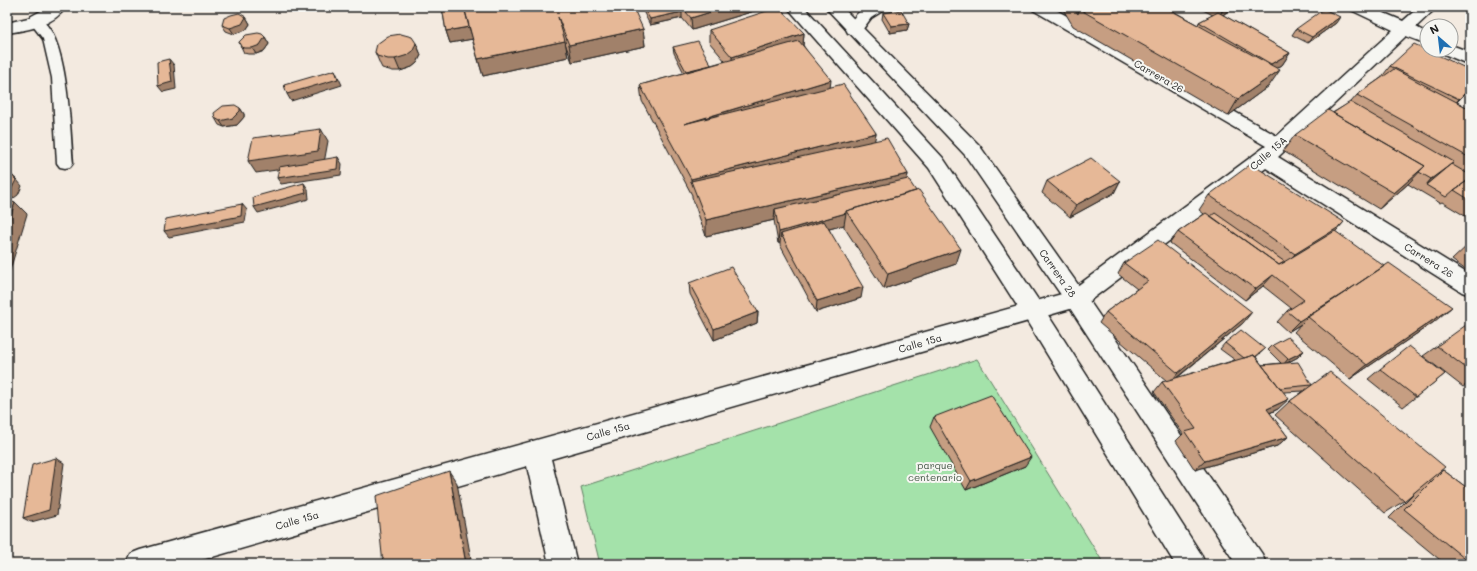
<svg xmlns="http://www.w3.org/2000/svg" width="1477" height="571" font-family="Mali,sans-serif">
<style>
.green{fill:#a4e2aa;stroke:#607f63}
.lines{fill:none;stroke-linecap:round;stroke-linejoin:round}
.lane-casing{stroke:#1c1c1c;stroke-width:3}
.street-casing{stroke:#1c1c1c;stroke-width:3}
.highway-casing{stroke:#1c1c1c;stroke-width:3}
.lane{fill:#f6f6f2;fill-rule:evenodd}
.street{fill:#f6f6f2;fill-rule:evenodd}
.highway{fill:#f6f6f2;fill-rule:evenodd}
.wall{fill:#c69e82;stroke:#1c1c1c}
.shaded-wall{fill:#a1816a;stroke:#1c1c1c}
.building{fill:#e6b897;stroke:#1c1c1c}
.labels{text-anchor:middle;dominant-baseline:central;stroke-width:4;stroke-linejoin:round;paint-order:stroke}
.street-label{font-size:10px;fill:#1c1c1c;stroke:#f6f6f2}
.park-label{font-size:10px;fill:#455747;stroke:#f6f6f2}
</style>
<rect width="100%" height="100%" fill="#f3eae0"/>
<filter id="ink" filterUnits="userSpaceOnUse"><feTurbulence type="fractalNoise" baseFrequency=".025" numOctaves="2"/><feDisplacementMap in="SourceGraphic" scale="8" xChannelSelector="R" yChannelSelector="G"/><feConvolveMatrix kernelMatrix="1 2 1 2 8 2 1 2 1" color-interpolation-filters="sRGB"/></filter>
<g filter="url(#ink)">
<path class="green" d="M977 359 1104 564H600L581 487Z"/>
<g class="lines">
<defs>
<path id="lane" d="M36 18C69 26 70 134 73 163L70 167 65 168 60 167 57 163 52 78 43 39 30 22 31 19Z"/>
<path id="street" d="M48 7H66C53 26 28 30 7 33V23L28 18Z
M866 7H886L884 10 871 18 860 33 854 34 848 33 846 29C851 21 857 12 866 7Z
M1031 7H1051L1277 136 1393 30 1351 10 1349 7H1370L1403 21 1419 7H1437L1416 27 1427 33V44L1406 36 1278 157 1470 275V295L1462 292 1266 168 1084 305 551 459 577 564H549L527 466 188 564H126L130 554 140 550 1069 292 1266 146 1033 10Z
M1451 45 1470 52V65L1444 54 1441 50H1451Z"/>
<path id="highway" d="M787 7H804L943 158 1041 304 1201 554 1205 564H1175L1025 318 929 168Z
M825 7H842L979 145 1084 293 1262 554 1266 564H1236L1068 305 965 155Z"/>
</defs>
<use href="#lane" class="lane-casing"/>
<use href="#street" class="street-casing"/>
<use href="#highway" class="highway-casing"/>
<use href="#lane" class="lane"/>
<use href="#street" class="street"/>
<use href="#highway" class="highway"/>
</g>
<path class="wall" d="M442 7 643 29 645 46 572 62 565 43 568 57 483 76 472 39 450 43 446 31Z
M641 7H764V8L692 30 682 18 650 25Z
M1056 7H1166L1198 25 1199 22 1213 15 1197 7H1233L1223 15 1290 53 1282 65 1277 68 1269 86 1228 116 1073 26 1064 11Z
M883 13 909 24 907 30 890 33 882 19Z
M246 17 250 24 246 30 234 34 226 31 222 25Z
M1336 23 1308 43 1292 35 1296 29Z
M709 30 804 33 803 45 830 87 876 133 874 141 908 174 907 179 956 264 884 289 844 227V225L829 229 861 298 816 312 780 245V243H778L774 220 706 236 692 197V195L642 101 640 85 684 73 674 53 673 47 711 65 725 61 709 42Z
M265 37 269 44 264 51 256 54H248L244 53 239 42Z
M416 43 421 55 417 63 412 67 400 71H393L382 68 380 64 375 52Z
M1390 66 1470 70V89L1457 102 1470 109V219L1442 202 1440 203 1408 184 1379 209 1283 151 1295 135 1351 102 1357 95 1381 78Z
M240 108 244 114V117L237 125 224 127 219 125 215 118Z
M1047 181H1120L1114 193 1070 217 1042 193Z
M1209 195 1335 231 1434 322 1350 379 1294 332 1301 324 1288 332 1277 322 1287 311 1291 308 1263 286 1245 300 1170 243 1178 232 1204 214 1199 210Z
M1470 243V273L1452 260Z
M1124 263 1243 323 1177 378 1235 360 1220 349 1225 343 1265 349 1256 357 1262 365 1281 363 1268 350 1273 345 1304 351 1298 357 1287 363 1312 385 1437 473 1443 470 1470 490V564H1445L1389 518 1418 489 1404 501 1385 513 1275 415 1290 401 1304 391 1284 392 1278 409 1270 413 1288 437 1277 446 1195 470 1176 441 1183 434 1154 392 1162 382 1167 381 1099 323 1106 312 1137 289 1118 274Z
M689 283 758 312 757 323 714 340 690 294Z
M1470 328V382L1463 387 1423 356 1437 346Z
M1380 369 1445 374 1403 407 1368 379Z
M934 417 1025 466 966 490 930 427Z"/>
<path class="shaded-wall" d="M287 7H296L288 8Z
M727 7H764V8L692 30 691 18Z
M1228 7H1233L1219 18 1222 11Z
M682 12V18L650 25V19Z
M246 17 250 24 246 30 234 34 230 28Z
M1340 17 1336 23 1308 43 1312 37Z
M909 24 907 30 890 33 891 26Z
M469 27 473 39 450 43 446 31Z
M643 29 645 46 572 62 569 45Z
M804 33 803 45 732 69V57Z
M265 37 269 44 264 51 256 54 252 48Z
M565 41 568 57 483 76 478 59Z
M416 43 421 55 417 63 412 67 400 71 395 59Z
M1290 53 1282 65 1263 76 1271 64Z
M169 59 174 65 176 89 163 92 158 86Z
M711 65 686 77V71Z
M335 70 342 85 291 101 287 94Z
M1280 70 1269 86 1228 116 1238 99Z
M831 80 829 97 684 124Z
M1470 88V89L1448 111 1459 99Z
M240 108 244 114V117L237 125 224 127 220 121Z
M321 129 328 141 324 163 256 173 248 161Z
M876 133 873 150 691 182V179Z
M338 157 342 164 341 175 281 184 277 178Z
M1454 162 1443 173 1426 185 1431 179Z
M1425 166 1408 184 1379 209 1394 193Z
M11 174 17 180 22 186 18 195 7 203V192Z
M908 174 905 190 775 209 774 220 706 236V220Z
M1120 181 1114 193 1070 217 1076 205Z
M304 183 308 189 309 199 258 213 254 207Z
M15 202 27 214 7 280V228Z
M242 204 247 210 245 222 169 237 164 231Z
M846 213 844 225 785 241 781 234 780 243H778L779 232Z
M1344 222 1330 238 1287 263 1295 254Z
M961 249 956 264 884 289 888 274Z
M1385 267 1308 317 1301 324 1288 332 1299 321Z
M1273 275 1263 286 1245 300 1255 289Z
M863 287 861 298 816 312 817 301Z
M1452 307 1434 322 1350 379 1367 365Z
M758 312 757 323 714 340V329Z
M1252 312 1243 323 1170 383 1178 373Z
M1304 351 1298 357 1283 365 1288 359Z
M1289 399 1278 409 1256 419 1267 409Z
M1288 437 1277 446 1195 470 1205 461Z
M1031 457 1025 466 966 490 971 481Z
M56 458 64 463 57 515 31 522 23 518Z
M449 471 457 483 472 564H466Z"/>
<path class="building" d="M442 7H464L469 27 446 31Z
M464 7H633L643 29 569 45 558 17 565 41 478 59Z
M643 7H678L682 12 650 19Z
M682 7H727L691 18Z
M779 7 804 33 732 57 709 30Z
M1073 7H1083L1079 9 1078 14Z
M1083 7H1165L1280 70 1238 99 1079 9Z
M1214 7H1228L1222 11Z
M1324 9 1340 17 1312 37 1296 29Z
M901 10 909 24 891 26 883 13Z
M1218 12 1290 53 1271 64 1199 22Z
M239 13 246 17 242 24 230 28 222 25 224 18 231 15Z
M258 33 262 34 265 37 260 45 252 48H244L241 47 239 42 246 35Z
M401 34 412 37 416 43 413 51 408 55 395 59H388L377 56 375 52 377 44 388 36Z
M698 41 711 65 686 71 673 47Z
M799 41 831 80 684 124 843 84 876 133 691 179 640 85Z
M1414 44 1470 70V88L1459 99 1390 66Z
M169 59 172 82 158 86 157 62Z
M1394 69 1470 109V158L1357 95Z
M335 70 338 79 287 94 284 85Z
M1350 102 1454 162 1431 179 1419 172 1425 166 1333 113Z
M235 105 240 108V111L233 118 220 121 215 118 214 113 223 106Z
M1328 110 1425 166 1394 193 1295 135Z
M321 129 318 151 248 161 253 138Z
M887 138 908 174 706 220 691 181Z
M338 157 337 169 277 178 279 167Z
M1091 158 1120 181 1076 205 1047 181Z
M1251 164 1344 222 1339 227 1295 254 1209 195Z
M1451 164 1470 175V179L1454 190 1446 197 1426 185Z
M7 173 11 174 16 180 12 188 7 192Z
M908 179 916 191 846 211V213L779 232 775 209Z
M1470 179V200L1454 190Z
M304 183 306 193 254 207 253 197Z
M919 190 961 249 888 274 846 211Z
M15 202 7 228V204Z
M242 204 241 216 164 231 166 219Z
M1206 213 1279 265 1335 231 1384 266 1350 289 1299 321 1287 311 1304 300 1273 275 1255 289 1178 232Z
M1215 213 1285 262 1279 265 1211 216Z
M824 221 863 287 817 301 781 234Z
M1158 240 1252 312 1178 373 1106 312 1148 281 1124 263Z
M1389 263 1452 307 1367 365 1308 317Z
M731 267 758 312 714 329 689 283Z
M1466 325 1470 328V371L1437 346Z
M1241 330 1265 349 1255 357 1254 355 1244 358 1225 343Z
M1288 337 1304 351 1288 359 1273 345Z
M1409 346 1445 374 1416 397 1380 369Z
M1254 355 1289 399 1267 409 1288 437 1205 461 1185 432 1196 429 1162 382Z
M1298 362 1312 385 1280 388 1262 365Z
M1330 372 1445 467 1404 501 1290 401Z
M991 395 1031 457 971 481 934 417Z
M56 458 49 510 23 518 32 465Z
M1443 470 1470 490V563L1404 509Z
M449 471 466 564H383L376 496Z"/>
</g>
<g class="labels">
<g class="street-label">
<text transform="translate(1159 76) rotate(30)">Carrera 26</text>
<text transform="translate(1268 153) rotate(-41)">Calle 15A</text>
<text transform="translate(1429 260) rotate(32)">Carrera 26</text>
<text transform="translate(1058 273) rotate(55)">Carrera 28</text>
<text transform="translate(920 343) rotate(-16)">Calle 15a</text>
<text transform="translate(608 431) rotate(-16)">Calle 15a</text>
<text transform="translate(297 520) rotate(-16)">Calle 15a</text>
</g>
<g class="park-label">
<text x="935" y="465">parque<tspan x="935" dy="12">centenario</tspan></text>
</g>
</g>
<rect width="1477" height="571" fill="none" stroke="#f6f6f2" stroke-width="24"/>
<rect x="12" y="12" width="1453" height="547" fill="none" stroke="#1c1c1c" stroke-width="1.5" filter="url(#ink)"/>
<g transform="translate(1439 38) rotate(332)"><circle r="19" fill="#f6f6f2" stroke="#9f9f9c"/>
<path d="M0-3L7 15L0 10L-7 15Z" fill="#1f6fb2"/>
<text y="-6" font-size="11" font-weight="bold" text-anchor="middle" fill="#1c1c1c">N</text>
</g>
</svg>
